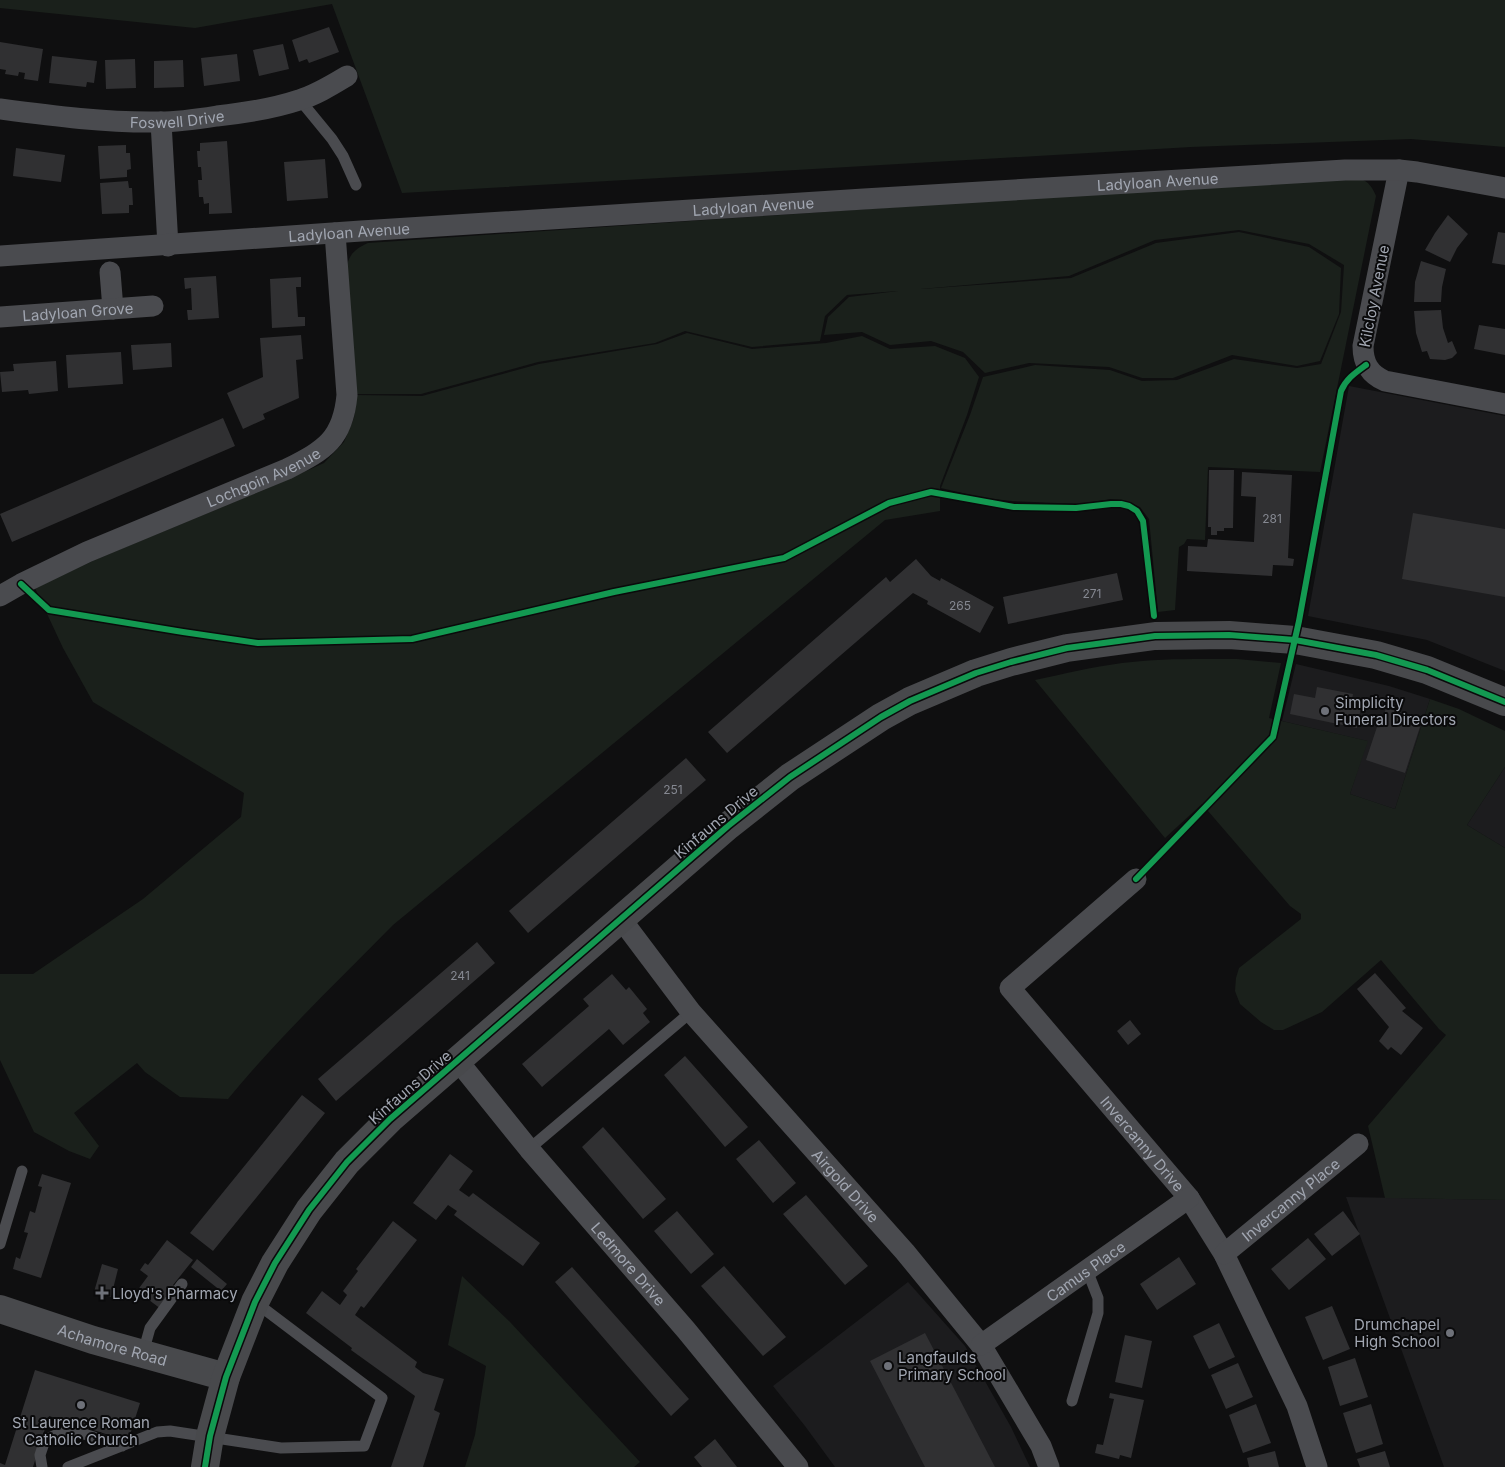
<svg xmlns="http://www.w3.org/2000/svg" width="1505" height="1467" font-family="Inter,sans-serif">
<style>
.built{fill:#1c1c1e}
.green{fill:#1a201b}
.building{fill:#303032}
.lines{fill:none;stroke-linecap:round;stroke-linejoin:round}
.lane{stroke:#4a4b4f;stroke-width:11}
.street{stroke:#4a4b4f;stroke-width:21}
.secondary{stroke:#48494c;stroke-width:28}
.cycleway-casing{stroke:#0a0a0b;stroke-width:9}
.cycleway{stroke:#139951;stroke-width:6}
.poi-dot{fill:#6e7179;stroke:#0a0a0b;stroke-width:2}
.labels{text-anchor:middle;dominant-baseline:central;stroke-width:4;stroke-linejoin:round;paint-order:stroke}
.number-label{font-size:12px;fill:#858891}
.street-label{font-size:15px;fill:#a1a6b1;stroke:#0a0a0b}
.poi-label{font-size:15px;fill:#a1a6b1;stroke:#0a0a0b;text-anchor:start}
</style>
<rect width="100%" height="100%" fill="#0f0f10"/>
<path class="built" d="M1349 386 1505 416V671L1427 640 1308 616Z
M1296 664 1389 686 1430 699 1395 809 1350 794 1367 741 1282 721Z
M1505 767V848L1467 825Z
M1346 1197 1505 1200V1467H1444Z
M908 1282 965 1346 1011 1427 1030 1467H835L805 1426 773 1386Z"/>
<path class="green" d="M0 0H1505V147L1411 139 1191 147 402 193 332 4 195 28 0 8Z
M1336 177C1355 177 1368 175 1376 196L1320 472 1208 467 1205 540 1187 539 1184 544 1179 547 1175 610 1158 612 1149 519 1140 507 1121 500 1111 499 1080 504 1012 501 984 498 941 488 970 415 983 377 1035 365 1110 370 1142 381 1177 380 1234 359 1297 368 1321 364 1341 312 1344 265 1309 244 1239 230 1155 240 1069 276 921 289 1071 278 1156 243 1239 232 1309 247 1341 268 1339 314 1320 361 1297 366 1232 355 1173 378H1142L1109 367 1029 363 985 373 963 352 931 341 890 345 862 332 824 335 828 317 849 297 898 291 847 295 825 316 820 341 752 347 685 331 655 343 538 362 421 394H356L347 265C350 253 357 248 368 243Z
M687 333 752 349 826 343 862 336 890 349 935 346 965 358 979 377 967 415 940 486V511L885 520 393 925C337 982 279 1037 228 1099L180 1097 145 1072 137 1063 74 1113 99 1146 90 1159 69 1151 34 1132 0 1060V974H33L143 899 241 817 244 793 93 702 63 648 35 588 97 559 273 486 324 463 344 442 354 418 356 395 422 396 539 364 657 344Z
M1237 659 1281 663 1269 718 1368 741 1350 794 1395 809 1430 699 1459 709 1505 731V767L1467 825 1505 848V1200L1385 1198 1368 1126 1446 1035 1439 1029 1381 960 1322 1012 1283 1030H1274L1261 1022 1240 1004 1235 991 1236 978 1239 968 1301 919V914L1290 906 1202 804 1165 838 1035 680C1063 674 1092 667 1122 663 1160 658 1199 659 1237 659Z
M462 1276 510 1322 640 1462 634 1467H465L475 1435 486 1366 448 1345Z"/>
<path class="building" d="M329 27 339 52 309 63 307 59 299 62 292 40Z
M0 42 43 49 38 81 24 79 25 73 19 72 18 76 5 74 6 70 0 69Z
M283 44 289 69 259 76 253 50Z
M237 54 240 81 204 86 201 58Z
M52 56 97 61 94 83 87 82 86 87 49 83Z
M135 59 136 88 106 89 105 60Z
M183 60 184 87 154 88V61Z
M227 141 232 213 209 214V203L204 204 203 197H199L198 180H202L201 167H198L197 151H200V143Z
M126 145V153H130L131 169 127 170V177L100 179 98 146Z
M16 148 65 155 61 182 13 176Z
M325 159 328 198 287 201 284 162Z
M128 181 129 188H132L133 205H129V213L102 214 100 183Z
M1448 215 1468 234 1457 248 1450 262 1425 250 1435 233Z
M1498 232 1505 233V265L1492 263Z
M1421 261 1446 269 1442 287 1441 302H1414L1415 282Z
M216 276 219 318 188 320 187 310H192L191 288 185 289 184 278Z
M301 277V287H296L298 317H305V326L272 328 270 279Z
M1441 310 1443 328 1448 343 1452 341 1457 353 1452 358 1445 360 1430 359 1427 351 1422 352 1416 333 1414 311Z
M1479 325 1505 329V355L1474 349Z
M301 335 303 359 296 360 299 398 263 414 265 419 243 429 227 393 263 377 260 338Z
M171 343 172 367 133 370 131 345Z
M121 352 123 384 68 388 66 355Z
M56 361 58 391 29 394 28 390 2 392 0 372 14 371 13 364Z
M223 418 235 446 12 542 0 514Z
M1209 470H1234L1233 528H1224V531H1217V535H1211V527H1208Z
M1242 472 1292 475 1288 558 1294 559 1293 566 1273 565 1272 576 1187 571 1188 546 1207 547 1208 539 1254 542 1256 497 1241 496Z
M1413 513 1505 529V597L1402 579Z
M916 559 931 576 940 581 941 578 994 607 980 633 927 604 928 601 913 593 727 753 708 732 886 577 890 582Z
M1117 573 1123 600 1008 624 1003 597Z
M1317 687 1353 694 1351 705 1361 707 1357 728 1290 714 1294 694 1315 698Z
M1386 708 1420 718 1417 725 1420 727 1405 773 1366 760 1377 727H1380Z
M686 758 706 780 528 933 509 911Z
M477 942 495 963 336 1101 318 1079Z
M1375 973 1406 1008 1402 1011 1423 1028 1401 1055 1391 1047 1388 1050 1379 1041 1389 1027 1357 989Z
M612 974 626 990 629 987 647 1009 643 1013 650 1022 623 1045 609 1029 542 1087 522 1064 589 1006 583 999Z
M1130 1020 1141 1034 1128 1045 1117 1031Z
M685 1056 748 1127 725 1147 664 1075Z
M302 1095 325 1113 213 1251 190 1233Z
M603 1127 666 1199 643 1219 582 1147Z
M759 1140 796 1183 773 1203 736 1159Z
M450 1154 473 1171 459 1190 469 1197 473 1193 540 1243 523 1266 454 1215 457 1211 448 1205 436 1220 413 1203Z
M42 1174 71 1183 41 1278 13 1269 16 1257 20 1259 28 1233 24 1232 30 1211 35 1213 42 1187 38 1186Z
M806 1195 868 1266 845 1285 783 1214Z
M677 1211 714 1254 691 1274 654 1231Z
M1343 1211 1360 1234 1332 1256 1314 1234Z
M393 1221 417 1240 364 1308 361 1306 355 1315 417 1362 415 1367 423 1373 444 1379 434 1410 440 1413 423 1467H391L415 1396 351 1350 352 1348 306 1313 322 1291 340 1305 347 1295 343 1291 358 1271 356 1269Z
M1308 1238 1326 1259 1289 1290 1271 1269Z
M167 1240 193 1260 173 1285 177 1288 161 1309 137 1291 148 1276 140 1270 145 1263 148 1265Z
M1179 1257 1196 1284 1157 1310 1140 1284Z
M197 1259 227 1284 221 1291 191 1267Z
M102 1264 118 1269 111 1297 94 1292Z
M724 1266 786 1337 763 1356 701 1286Z
M572 1267 689 1399 671 1416 555 1282Z
M1332 1306 1350 1349 1323 1360 1305 1317Z
M1219 1323 1235 1357 1209 1369 1193 1336Z
M925 1333 995 1467H925L870 1361Z
M1125 1335 1152 1341 1142 1388 1115 1382Z
M1355 1358 1368 1397 1340 1406 1328 1367Z
M1238 1363 1253 1397 1226 1409 1211 1375Z
M35 1370 140 1403 128 1441 49 1416 33 1467H0V1463L5 1465Z
M1110 1393 1144 1400 1131 1458 1120 1455 1119 1459 1095 1453 1097 1444 1103 1445 1114 1399 1109 1398Z
M1256 1404 1271 1443 1243 1453 1229 1415Z
M1371 1404 1383 1444 1356 1453 1343 1413Z
M715 1439 737 1467H702L694 1457Z
M1275 1451 1279 1467H1249L1247 1458Z
M1385 1451 1390 1467H1360L1357 1459Z"/>
<g class="lines">
<path class="lane" d="M300 100 332 139 343 156 356 185
M529 1149 691 1012
M0 1244 22 1171
M143 1353 150 1328 182 1284
M1072 1401 1098 1313V1298L1087 1270
M42 1467 40 1455 45 1440 60 1433H81L122 1446
M68 1467 157 1432 170 1431 281 1448 364 1446 382 1398 255 1302"/>
<g class="street">
<path id="s1" d="M0 109C53 116 107 123 160 122 179 122 198 119 217 116 245 113 272 109 299 100 316 95 332 85 347 76"/>
<path d="M161 122 168 246"/>
<path d="M1399 170 1363 346C1363 363 1369 374 1385 381L1505 404"/>
<path id="s2" d="M0 256 361 231 864 199 1345 170H1399L1417 172 1505 188"/>
<path d="M110 272 113 309"/>
<path id="s3" d="M0 317 153 306"/>
<path id="s4" d="M0 596 21 584 87 552 287 469C325 450 343 439 347 395L335 233"/>
<path id="s5" d="M1136 879 1010 988 1189 1198 1224 1254 1297 1406 1317 1467"/>
<path id="s6" d="M621 919 691 1012 905 1252 981 1345 1041 1446 1049 1467"/>
<path id="s7" d="M458 1061 529 1149 686 1330 798 1467"/>
<path id="s8" d="M1224 1254 1358 1144"/>
<path id="s9" d="M981 1345 1189 1198"/>
</g>
<g class="secondary">
<path id="s10" d="M0 1309 93 1340 226 1377"/>
<path d="M205 1467 210 1436 226 1377 255 1302 275 1263 309 1210 347 1162 390 1119 728 826 790 777 881 717 910 701 976 673 1011 662 1067 648 1155 636 1229 635 1295 640 1376 655 1427 670 1505 702"/>
</g>
<defs>
<path id="cycleway" d="M21 584 49 610 183 632 258 643 412 639 614 592 784 558 889 503 931 492 1014 507 1076 508 1111 504H1121L1129 506 1137 511 1143 521 1154 616
M1136 879 1273 737 1299 621 1341 391C1346 379 1355 373 1366 365
M205 1467 210 1436 226 1377 255 1302 275 1263 309 1210 347 1162 390 1119 728 826 790 777 881 717 910 701 976 673 1011 662 1067 648 1155 636 1229 635 1295 640 1376 655 1427 670 1505 702"/>
</defs>
<use href="#cycleway" class="cycleway-casing"/>
<use href="#cycleway" class="cycleway"/>
</g>
<g class="poi-dot">
<circle cx="1325" cy="711" r="5"/>
<path d="M99.5 1285.5h5v5h5v5h-5v5h-5v-5h-5v-5h5z"/>
<circle cx="1450" cy="1333" r="5"/>
<circle cx="888" cy="1366" r="5"/>
<circle cx="81" cy="1405" r="5"/>
</g>
<g class="labels">
<g class="number-label">
<text x="1272" y="518">281</text>
<text x="1092" y="593">271</text>
<text x="960" y="605">265</text>
<text x="673" y="789">251</text>
<text x="460" y="975">241</text>
</g>
<g class="street-label">
<text stroke="none"><textPath href="#s1" startOffset="178">Foswell Drive</textPath></text>
<text stroke="none"><textPath href="#s2" startOffset="1160">Ladyloan Avenue</textPath></text>
<text stroke="none"><textPath href="#s2" startOffset="755">Ladyloan Avenue</textPath></text>
<text stroke="none"><textPath href="#s2" startOffset="350">Ladyloan Avenue</textPath></text>
<text transform="translate(1374 296) rotate(-79)">Kilcloy Avenue</text>
<text stroke="none"><textPath href="#s3" startOffset="78">Ladyloan Grove</textPath></text>
<text stroke="none"><textPath href="#s4" startOffset="289">Lochgoin Avenue</textPath></text>
<text transform="translate(716 822) rotate(-40)">Kinfauns Drive</text>
<text transform="translate(410 1087) rotate(-41)">Kinfauns Drive</text>
<text stroke="none"><textPath href="#s5" startOffset="371">Invercanny Drive</textPath></text>
<text stroke="none"><textPath href="#s6" startOffset="349">Airgold Drive</textPath></text>
<text stroke="none"><textPath href="#s8" startOffset="86">Invercanny Place</textPath></text>
<text stroke="none"><textPath href="#s7" startOffset="265">Ledmore Drive</textPath></text>
<text stroke="none"><textPath href="#s9" startOffset="128">Camus Place</textPath></text>
<text stroke="none"><textPath href="#s10" startOffset="118">Achamore Road</textPath></text>
</g>
<g class="poi-label">
<text x="1335" y="702">Simplicity<tspan x="1335" dy="17">Funeral Directors</tspan></text>
<text x="112" y="1293">Lloyd's Pharmacy</text>
<text x="1440" y="1324" text-anchor="end">Drumchapel<tspan x="1440" dy="17">High School</tspan></text>
<text x="898" y="1357">Langfaulds<tspan x="898" dy="17">Primary School</tspan></text>
<text x="81" y="1422" text-anchor="middle">St Laurence Roman<tspan x="81" dy="17">Catholic Church</tspan></text>
</g>
</g>
</svg>
